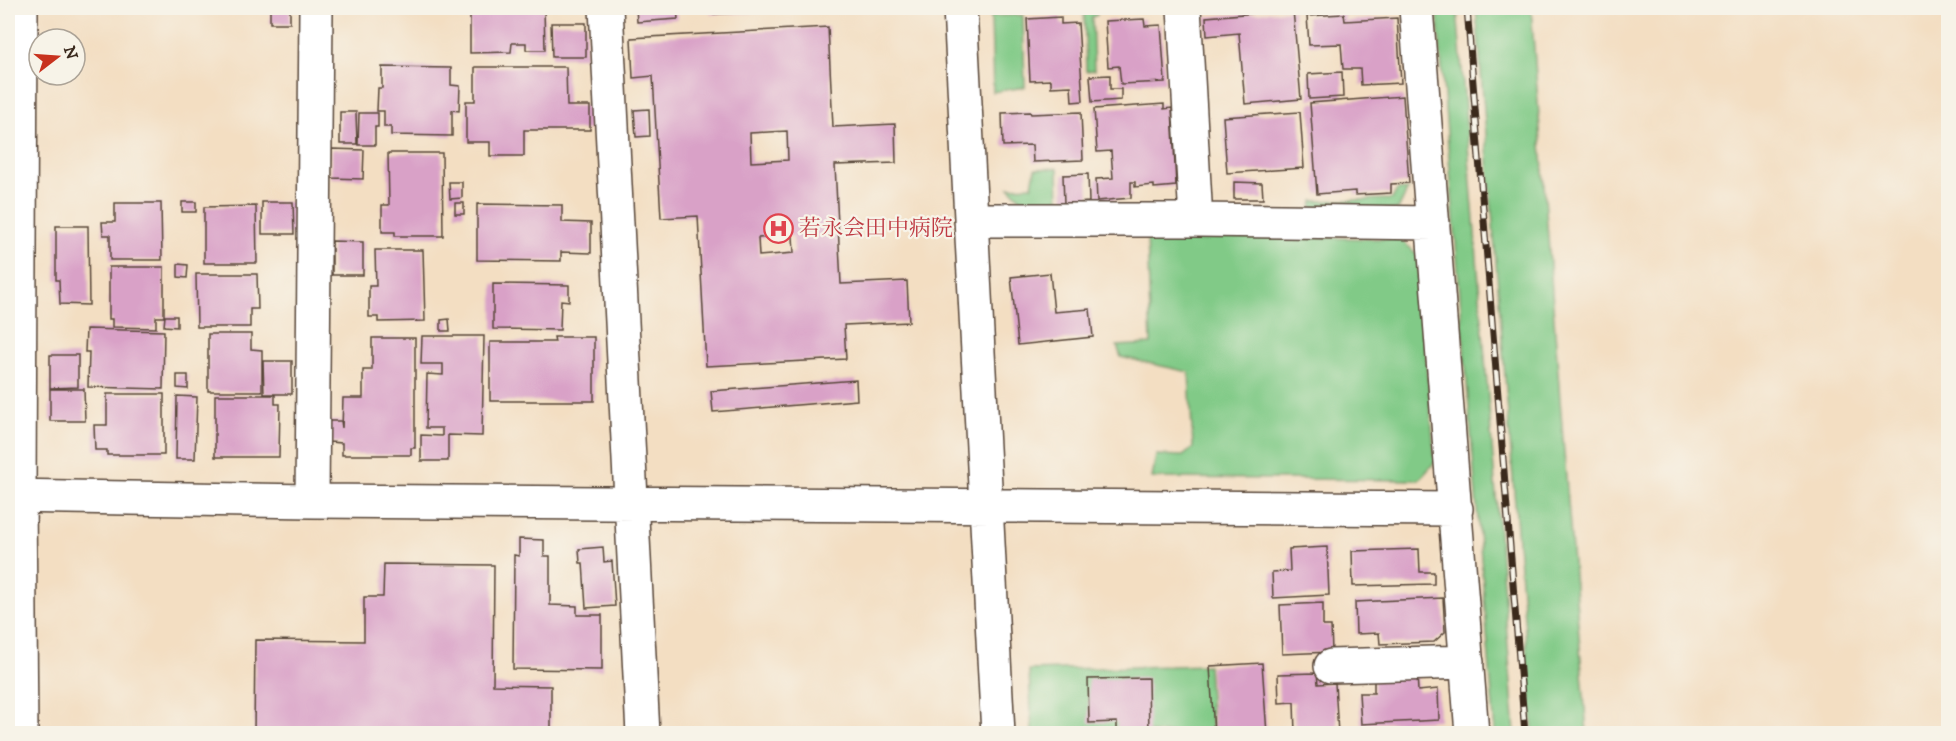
<svg xmlns="http://www.w3.org/2000/svg" width="1956" height="741" font-family="'IM FELL DW Pica','Noto Serif JP',serif">
<style>
.green{fill:#81ca87;stroke:#5e7a52;stroke-width:1.5}
.building{fill:#d9a1c7;fill-rule:evenodd}
.lines{fill:none;stroke-linecap:round;stroke-linejoin:round}
.minor-casing{stroke:#574537;stroke-width:36}
.minor{stroke:#fff;stroke-width:33}
.rail-casing{stroke:#3b2a1e;stroke-width:7}
.rail{stroke:#f7f3e8;stroke-width:4.5;stroke-dasharray:14;stroke-linecap:butt}
.labels{text-anchor:middle;dominant-baseline:central;stroke-width:4.5;stroke-linejoin:round;paint-order:stroke}
.health-label{font-size:22px;fill:#be3a42;stroke:#f7f3e8;text-anchor:start}
</style>
<rect width="100%" height="100%" fill="#f7f3e8"/>
<filter id="ink" filterUnits="userSpaceOnUse"><feTurbulence type="fractalNoise" baseFrequency=".0167" numOctaves="2"/><feDisplacementMap in="SourceGraphic" scale="12" xChannelSelector="R" yChannelSelector="G"/><feConvolveMatrix kernelMatrix="1 2 1 2 8 2 1 2 1" color-interpolation-filters="sRGB"/></filter>
<filter id="wash" filterUnits="userSpaceOnUse"><feTurbulence type="fractalNoise" baseFrequency=".008" numOctaves="4" result="noise"/><feDisplacementMap in="SourceGraphic" scale="24" xChannelSelector="R" yChannelSelector="G"/><feGaussianBlur stdDeviation="1.35" result="paint"/><feColorMatrix in="noise" values="0 0 0 0 0 0 0 0 0 0 0 0 0 0 0 0 0 1.4 0 .05"/><feComposite in="paint" operator="in"/></filter>
<g filter="url(#wash)">
<rect width="100%" height="100%" fill="#f3dec2"/>
<path class="green" d="M1084 8H1096L1097 15 1092 17 1094 70 1086 71Z
M1437 8H1457L1515 733H1495Z
M1476 8H1531L1564 453 1587 733H1533Z
M1023 15 1025 87 993 92 991 16Z
M1058 168 1059 204H1026L1009 187 1032 186 1035 169Z
M1408 189 1398 210 1312 209 1313 201 1392 199 1397 190Z
M1147 235 1400 239 1417 254 1435 462 1419 480 1152 478 1156 455 1183 456 1193 448 1189 372 1121 357 1117 346 1151 344Z
M1208 665 1212 733H1032L1029 670Z"/>
<g id="blocks">
<path class="building" d="M270 8H290V23H270Z
M478 8H544L545 50H526V43H512L511 52 470 53V14H478Z
M636 8H677L678 19 637 22Z
M710 8H835V10L711 14Z
M1011 8H1057V9L1011 12Z
M1293 10 1301 99 1245 104 1239 33 1207 36 1206 17Z
M1344 14 1345 21 1397 18 1401 83 1361 85 1360 69H1343L1341 44 1309 45 1307 16Z
M1061 17V24L1078 23 1083 101 1072 102 1071 86 1051 87V80L1030 81 1027 19Z
M1144 19 1145 26 1161 25 1165 82 1121 84 1119 66 1108 67 1105 21Z
M551 23H586V57H552Z
M828 27 833 127 895 124 896 163 835 165 841 284 907 281 909 322 844 325 846 359 706 366 698 216 661 218 653 76 633 78 631 38ZM787 131 788 160 751 162 750 133ZM793 236 794 253 759 256 758 238Z
M382 67 451 68V85L460 86 459 111 452 110V136L391 135V127H384V111H377L378 88H382Z
M475 67H566L567 106H590V130H524V156H490V142H466V101H475Z
M1342 72 1343 97 1309 99 1308 74Z
M1110 75V89H1121V100L1092 102 1090 76Z
M1403 96 1409 183 1391 184V193L1355 195V191L1317 194 1310 103Z
M1164 104V109L1172 108 1176 186 1154 188V185L1135 187V182H1131V198L1097 201 1096 179 1113 178 1111 151 1097 152 1094 109Z
M649 109 650 136 636 137 634 110Z
M340 112H356L357 144H340Z
M1030 112 1031 114 1081 112 1083 160 1033 162 1032 145 1003 146 1002 113Z
M1300 112 1304 168 1227 173 1223 117Z
M359 113H378V127H375V145H358Z
M332 149 364 150 363 179 331 178Z
M388 153H442L443 236H395V232H382V205H389Z
M1088 174 1089 202 1064 204 1063 175Z
M449 182H462V198L450 199Z
M1234 182 1262 183 1263 199H1234Z
M182 202H196V212H182Z
M262 202H293L294 234H262Z
M115 203H161L162 260H110V235H103L102 222H115Z
M455 203H464V214H455Z
M477 204 562 205V222L591 223V253L561 252V261L477 260Z
M256 206 257 263H204V207Z
M56 226H88L89 305 60 304 59 280H56Z
M332 241 363 242V275H332Z
M375 250H423L425 321 378 322V317H369V286H376Z
M178 264 188 265 187 278 178 277Z
M109 267H164V317H156V328L112 327V319H109Z
M1050 273 1054 312 1090 309 1093 337 1018 345 1011 277Z
M196 274H257L258 309H250V327H197Z
M493 284 569 285V301L561 300 560 330 493 329Z
M165 316H177V327L164 326Z
M449 319 450 331H441V320Z
M86 329 164 331 163 389 88 387 89 352H85Z
M208 334H251V349L262 350V391H208Z
M422 336H484L482 436 448 435V461H421V435L442 436V428H426L427 374 443 375V364H421Z
M554 337H594V401H490V342H555Z
M372 338H415V448H411V455H342V443L329 442 328 421H341L342 428 343 398H363V370H372Z
M50 355H78V387L50 388Z
M263 361H292V394H264Z
M177 375H188V389L177 388Z
M856 380 857 400 713 412 711 391Z
M50 389H84L85 421H50Z
M107 394H164V455H107V450H95L94 425H107Z
M215 395H275V404H280L279 457H215Z
M177 396 197 397 195 459H176Z
M519 539 544 540V556H550V605L577 606V615H602V670L513 669 514 555 519 556Z
M603 547 604 562 612 561 615 606 586 608 583 563H580L579 549Z
M1327 547 1329 595 1273 598 1272 572 1290 571 1289 549Z
M1419 549 1420 572H1434V584L1353 586 1352 551Z
M384 564 494 565 493 685 551 686V734H254L255 640 364 641V597H383Z
M1443 598 1445 632 1434 642 1380 644 1379 633 1356 634 1355 602Z
M1323 603V626H1331L1332 652 1282 654 1280 605Z
M1262 663 1267 734H1214L1210 666Z
M1317 673 1318 684 1335 683 1338 734H1295L1294 702 1279 703 1278 674Z
M1417 674 1418 691 1438 689 1439 720 1361 724 1359 693H1374V677Z
M1148 678 1149 734H1117V722L1089 723 1088 679Z"/>
</g>
</g>
<g filter="url(#ink)">
<use href="#blocks" fill-opacity="0" stroke="#574537" stroke-width="1.5"/>
<g class="lines">
<defs>
<path id="minor" d="M21 8 19 497 21 734
M606 8 643 734
M960 8 998 734
M1184 8 1196 220 1433 223
M1416 8 1472 734
M971 220H1196
M8 496 312 501 1456 509
M312 501 316 8
M1331 666 1467 662"/>
</defs>
<use href="#minor" class="minor-casing"/>
<use href="#minor" class="minor"/>
<defs>
<path id="rail" d="M1467 8 1525 734"/>
</defs>
<use href="#rail" class="rail-casing"/>
<use href="#rail" class="rail"/>
</g>
</g>
<defs>
<symbol id="hospital-ring" viewBox="-11 -11 22 22"><circle r="9.5" fill="#f7f3e8" stroke="#e0444e" stroke-width="1.5"/><path d="M-5-5h3v3.5h4V-5h3V5h-3V1.5h-4V5h-3Z" fill="#e0444e"/></symbol>
</defs>
<g fill-rule="evenodd">
<use href="#hospital-ring" x="762" y="212" width="33" height="33"/>
</g>
<g class="labels">
<g class="health-label">
<text x="799" y="228">若永会田中病院</text>
</g>
</g>
<rect width="1956" height="741" fill="none" stroke="#f7f3e8" stroke-width="30"/>
<g transform="translate(57 57) rotate(73)"><circle r="28" fill="#f7f3e8" stroke="#aca397" stroke-width="1.5"/>
<path d="M0-4.5L10 22L0 15L-10 22Z" fill="#c8321e"/>
<text y="-9" font-size="16" font-weight="bold" text-anchor="middle" fill="#3b2a1e">N</text>
</g>
</svg>
